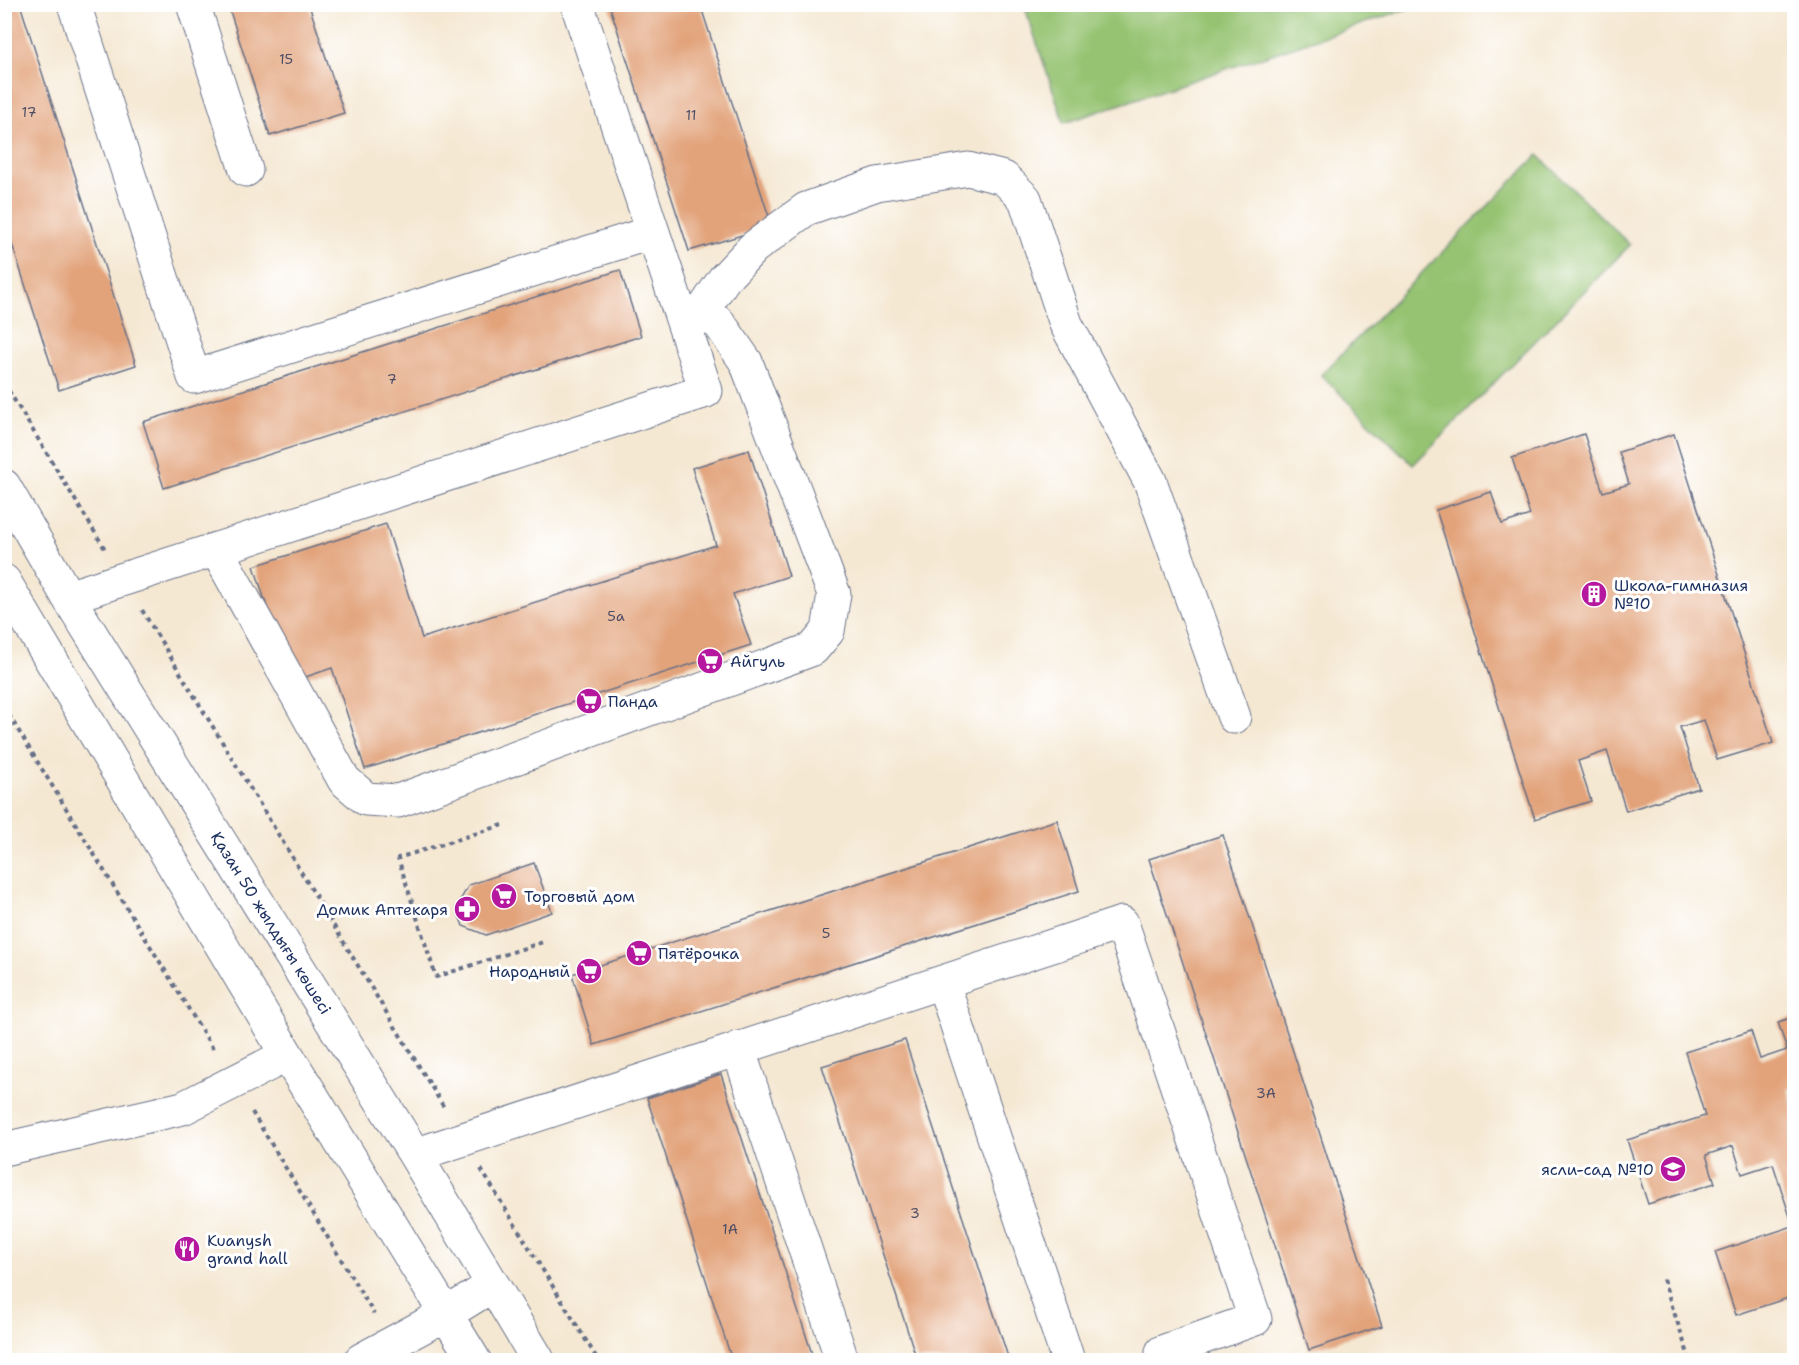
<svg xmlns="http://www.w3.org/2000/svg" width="1799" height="1365" font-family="'Shantell Sans',sans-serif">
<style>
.green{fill:#95c371;stroke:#587968;stroke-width:1.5}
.building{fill:#e2a37a}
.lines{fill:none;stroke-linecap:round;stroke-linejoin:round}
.minor-casing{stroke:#677087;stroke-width:35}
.path{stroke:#677087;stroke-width:4;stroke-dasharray:4.5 4.5;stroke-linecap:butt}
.minor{stroke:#fff;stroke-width:33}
.labels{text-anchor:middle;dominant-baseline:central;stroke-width:6;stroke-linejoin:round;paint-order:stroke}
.number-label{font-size:14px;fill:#4d4c65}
.poi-label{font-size:16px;fill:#1b2f5e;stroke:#fff;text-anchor:start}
.street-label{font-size:16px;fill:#1b2f5e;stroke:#fff}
</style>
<rect width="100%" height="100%" fill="#fff"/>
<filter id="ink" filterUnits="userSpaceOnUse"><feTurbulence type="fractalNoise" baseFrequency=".0167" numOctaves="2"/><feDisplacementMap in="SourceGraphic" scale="12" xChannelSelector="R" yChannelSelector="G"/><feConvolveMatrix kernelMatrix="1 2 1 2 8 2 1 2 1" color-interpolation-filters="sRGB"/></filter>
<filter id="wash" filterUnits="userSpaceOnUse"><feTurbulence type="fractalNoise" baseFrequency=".008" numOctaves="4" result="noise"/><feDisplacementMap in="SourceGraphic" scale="24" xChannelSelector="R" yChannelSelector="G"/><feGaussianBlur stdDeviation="1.35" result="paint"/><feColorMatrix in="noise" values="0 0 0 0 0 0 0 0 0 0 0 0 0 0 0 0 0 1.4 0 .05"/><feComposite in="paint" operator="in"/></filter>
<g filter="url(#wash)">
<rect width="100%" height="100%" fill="#f5e8d3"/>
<path class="green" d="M1024 5V4L1419 5 1064 123Z
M1538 155 1630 245 1413 465 1321 375Z"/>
<g id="blocks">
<path class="building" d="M4 4H20L136 365 59 390 4 219Z
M609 4H700L772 226 689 251Z
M228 5H309L344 113 270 136Z
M620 270 641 336 164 488 143 422Z
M1584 434 1603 492 1629 484 1619 452 1674 434 1773 743 1717 760 1704 720 1680 727 1699 788 1626 811 1607 751 1578 761 1591 801 1535 819 1436 510 1491 492 1502 524 1530 515 1512 458Z
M749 450 789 576 733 594 751 645 365 769 332 668 291 682 254 566 386 524 422 638 716 545 692 468Z
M1057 820 1079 891 594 1045 572 974Z
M1223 835 1382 1326 1309 1350 1149 859Z
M534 863 552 912 486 935 463 926 456 907 469 885Z
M1794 1017V1087L1788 1089 1794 1110V1296L1736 1315 1715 1252 1793 1226 1773 1164 1742 1174 1733 1146 1706 1155 1715 1183 1648 1204 1627 1140 1705 1116 1685 1052 1751 1031 1760 1059 1787 1050 1778 1022Z
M905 1040 1009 1360H917L822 1066Z
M721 1074 814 1360H732L647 1098Z"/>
</g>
</g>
<g filter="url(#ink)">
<use href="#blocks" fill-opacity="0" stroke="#677087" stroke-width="1.5"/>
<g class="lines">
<defs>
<path id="minor" d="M74 4 194 377 653 232
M193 4 246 170
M701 313 724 279 753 248 806 209 877 184 968 169 1004 178 1025 199 1066 324 1150 481 1234 717
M4 486 68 597 415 1155 538 1360
M216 549 344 780 366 799 398 801 813 649 828 631 834 594 746 362 719 323 701 313H680
M4 581 287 1055 474 1360
M68 597 706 391 577 4
M943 983 1068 1360
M738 1048 842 1360
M4 1149 183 1108 287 1055
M415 1155 1122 923 1255 1319 1162 1352
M361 1360 446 1314 493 1285"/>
</defs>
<use href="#minor" class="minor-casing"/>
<path class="path" d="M4 383 105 549
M142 610 445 1109
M4 707 215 1052
M503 825 398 858 436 977 546 941
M252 1112 374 1314
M481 1169 598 1360
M1663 1279 1690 1360"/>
<use href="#minor" class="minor"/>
</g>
</g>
<defs>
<symbol id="building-disc" viewBox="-11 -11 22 22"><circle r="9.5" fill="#b5179e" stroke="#fff"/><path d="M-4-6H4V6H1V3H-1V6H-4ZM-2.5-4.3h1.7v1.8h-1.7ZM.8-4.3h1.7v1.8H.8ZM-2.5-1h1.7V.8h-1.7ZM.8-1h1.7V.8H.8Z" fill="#fff"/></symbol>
<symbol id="supermarket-disc" viewBox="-11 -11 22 22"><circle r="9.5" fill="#b5179e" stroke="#fff"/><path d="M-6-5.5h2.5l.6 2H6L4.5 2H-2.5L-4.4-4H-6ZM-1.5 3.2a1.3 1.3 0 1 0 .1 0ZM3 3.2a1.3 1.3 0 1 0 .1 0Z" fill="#fff"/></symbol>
<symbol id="pharmacy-disc" viewBox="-11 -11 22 22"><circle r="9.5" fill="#b5179e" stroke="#fff"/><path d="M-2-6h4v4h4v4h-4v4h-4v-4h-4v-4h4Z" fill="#fff"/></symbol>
<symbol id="school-disc" viewBox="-11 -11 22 22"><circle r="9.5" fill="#b5179e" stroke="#fff"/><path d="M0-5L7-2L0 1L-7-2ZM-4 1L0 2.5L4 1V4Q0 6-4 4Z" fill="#fff"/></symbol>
<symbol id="restaurant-disc" viewBox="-11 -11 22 22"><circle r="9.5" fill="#b5179e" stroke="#fff"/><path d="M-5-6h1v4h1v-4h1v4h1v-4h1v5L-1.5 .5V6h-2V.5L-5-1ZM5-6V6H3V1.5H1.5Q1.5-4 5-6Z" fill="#fff"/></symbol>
</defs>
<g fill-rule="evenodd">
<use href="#building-disc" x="1579" y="579" width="30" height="30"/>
<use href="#supermarket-disc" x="695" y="646" width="30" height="30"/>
<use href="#supermarket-disc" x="574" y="686" width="30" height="30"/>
<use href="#supermarket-disc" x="489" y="881" width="30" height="30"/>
<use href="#pharmacy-disc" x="452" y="894" width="30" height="30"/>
<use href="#supermarket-disc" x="624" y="938" width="30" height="30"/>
<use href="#supermarket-disc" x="574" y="956" width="30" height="30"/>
<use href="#school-disc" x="1658" y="1154" width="30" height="30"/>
<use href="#restaurant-disc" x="172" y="1234" width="30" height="30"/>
</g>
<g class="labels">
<g class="number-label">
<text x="286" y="59">15</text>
<text x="29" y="112">17</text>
<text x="691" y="115">11</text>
<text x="392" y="379">7</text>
<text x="616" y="616">5а</text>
<text x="826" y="933">5</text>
<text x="1266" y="1093">3А</text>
<text x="915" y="1213">3</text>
<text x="730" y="1229">1А</text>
</g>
<g class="poi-label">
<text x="1614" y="585">Школа-гимназия<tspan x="1614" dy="18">№10</tspan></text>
<text x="730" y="661">Айгуль</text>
<text x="608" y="701">Панда</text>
<text x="524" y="896">Торговый дом</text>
<text x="448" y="909" text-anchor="end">Домик Аптекаря</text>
<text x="658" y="953">Пятёрочка</text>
<text x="570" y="971" text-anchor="end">Народный</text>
<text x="1654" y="1169" text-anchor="end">ясли-сад №10</text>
<text x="207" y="1240">Kuanysh<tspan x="207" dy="18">grand hall</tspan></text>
</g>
<g class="street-label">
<text transform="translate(271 923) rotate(58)">Қазан 50 жылдығы көшесі</text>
</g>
</g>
<rect width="1799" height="1365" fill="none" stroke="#fff" stroke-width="24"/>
</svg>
